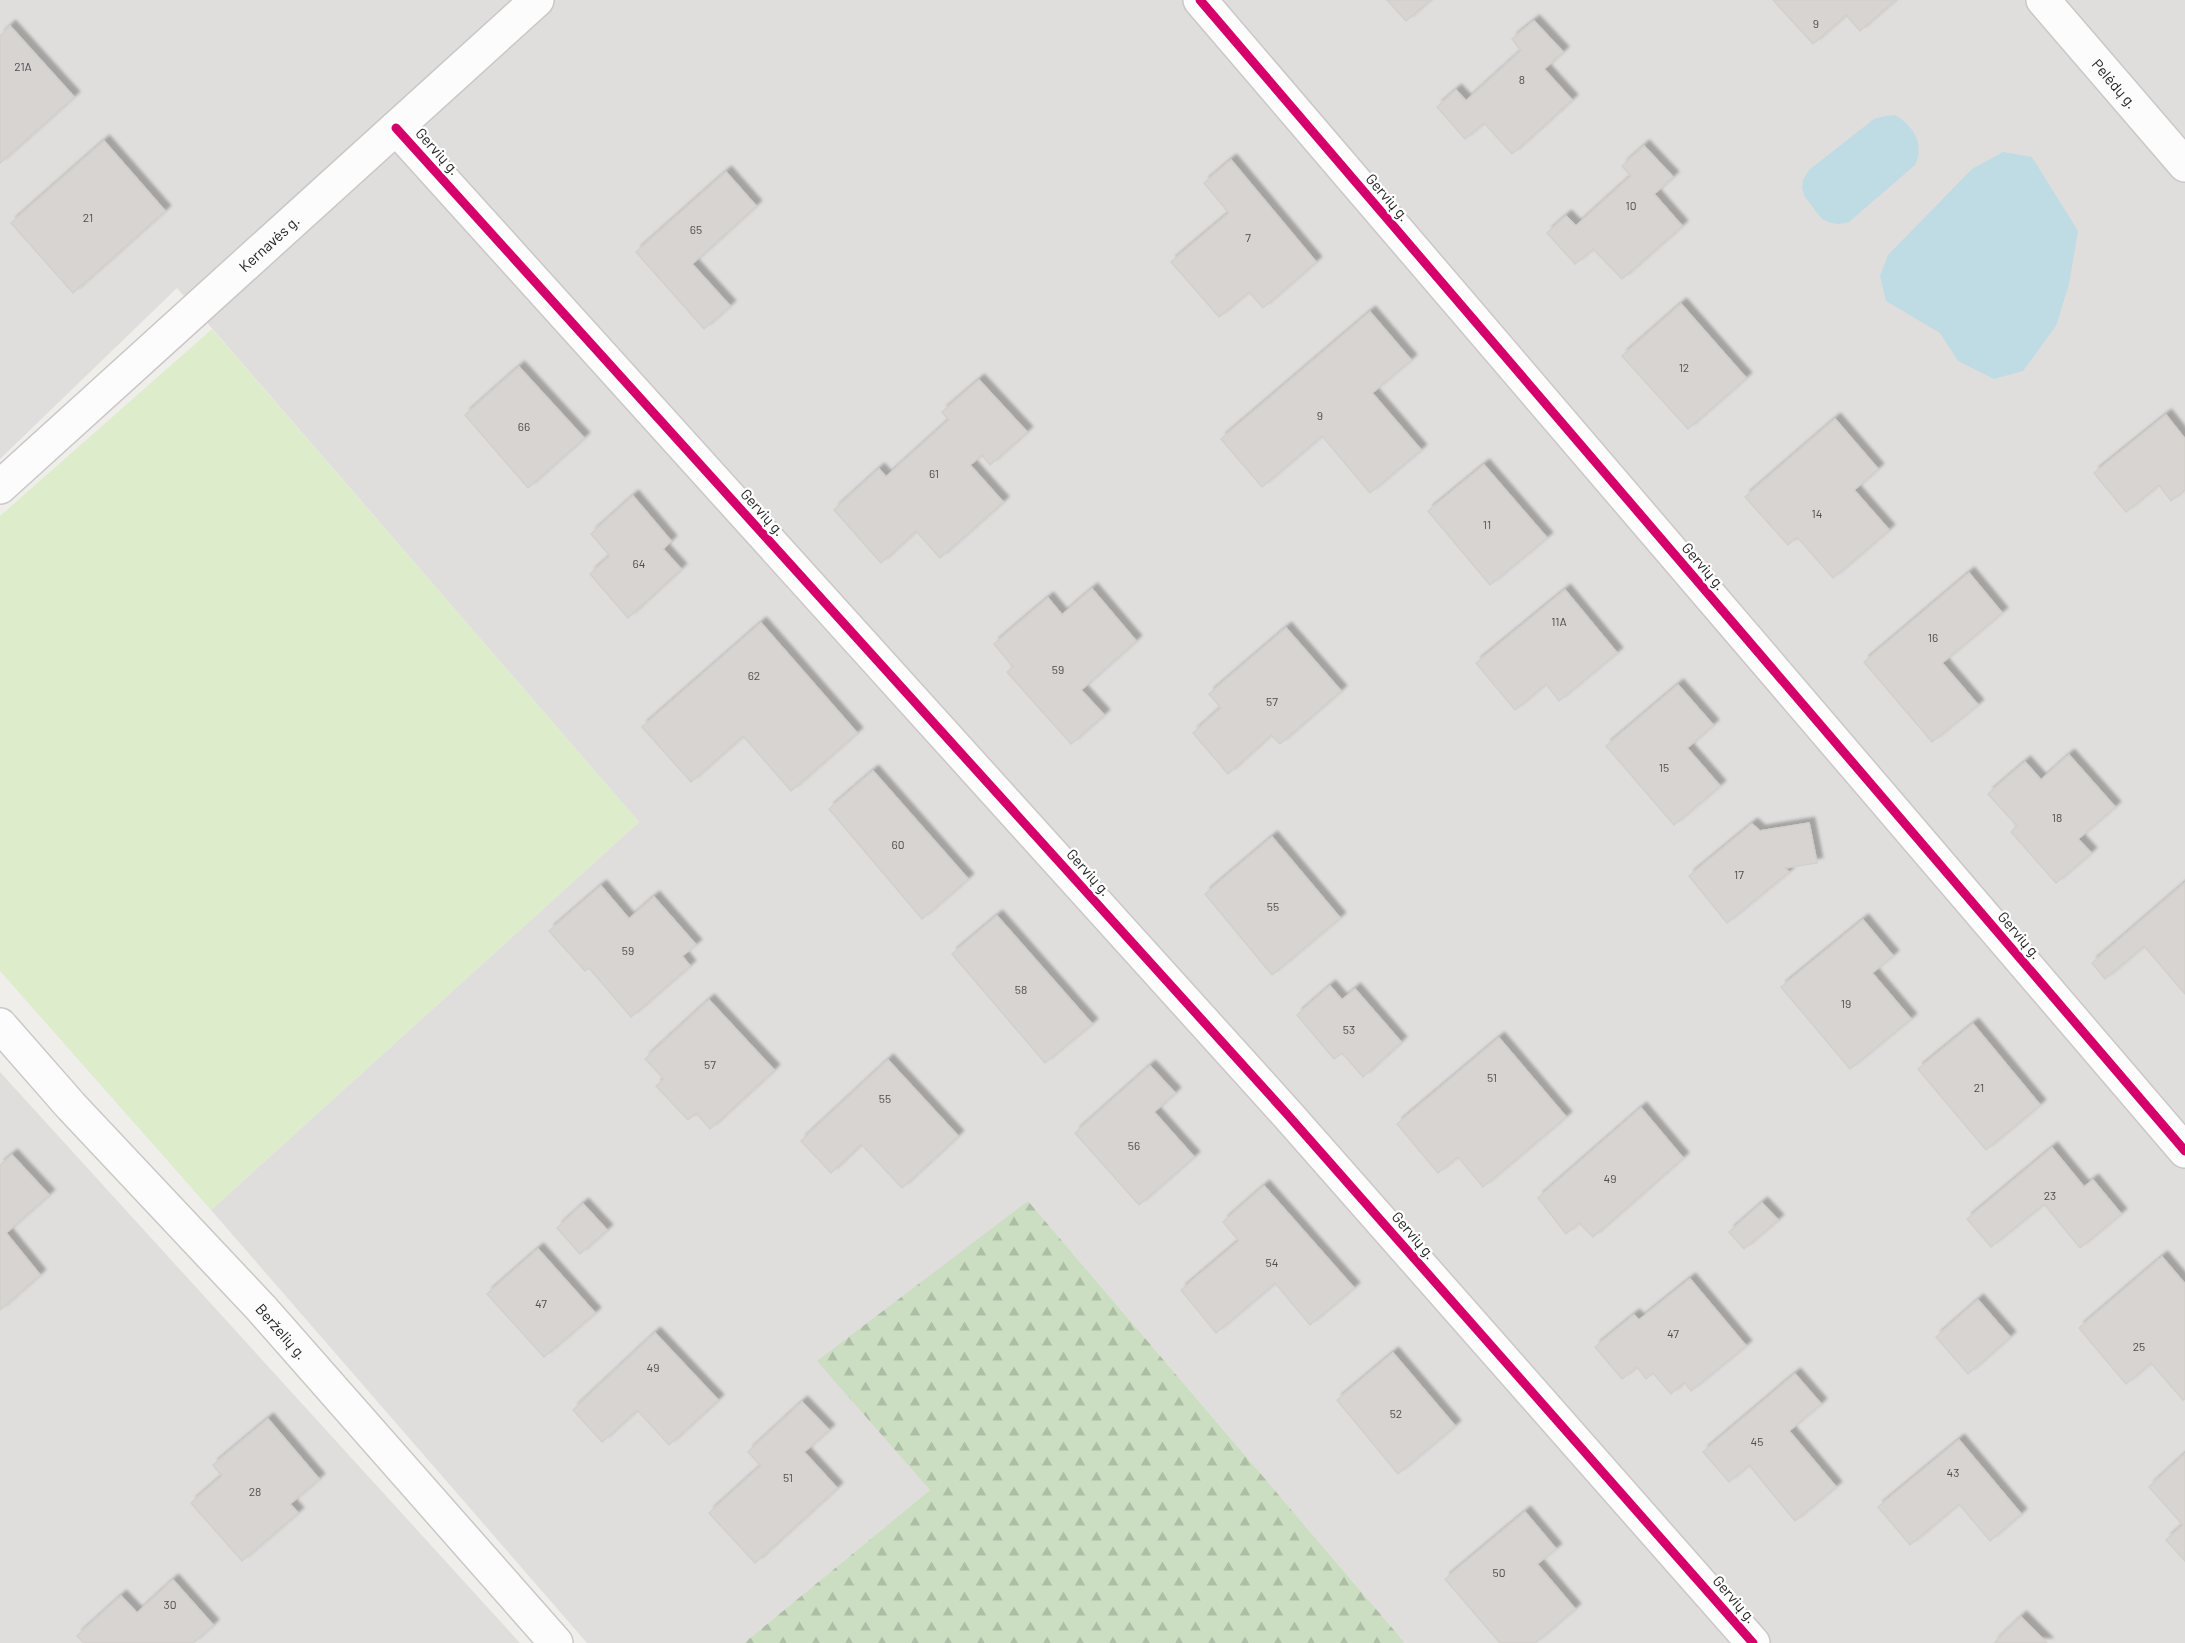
<svg xmlns="http://www.w3.org/2000/svg" width="2185" height="1643" font-family="Barlow,sans-serif">
<style>
.residential{fill:#dfdedc}
.grass{fill:#ddeccb}
.forest{fill:url(#forest-firs)}
.water{fill:#bfdbe3}
.building{fill:#d7d4d2;stroke:#d3d0cc;stroke-width:1.5;filter:url(#shadow)}
.lines{fill:none;stroke-linecap:round;stroke-linejoin:round}
.street-casing{stroke:#c9c8c7;stroke-width:36}
.street{stroke:#fdfcfc;stroke-width:33}
.cycleway-casing{stroke:#fff;stroke-width:13}
.cycleway{stroke:#d6006c;stroke-width:9}
.labels{text-anchor:middle;dominant-baseline:central;stroke-width:4.5;stroke-linejoin:round;paint-order:stroke}
.number-label{font-size:12px;fill:#4f4e4e}
.street-label{font-size:15px;fill:#222;stroke:#fff}
</style>
<defs>
<pattern id="forest-firs" width="22" height="20" patternUnits="userSpaceOnUse" patternTransform="scale(1.5)"><rect width="22" height="20" fill="#cbdec1"/><path d="M5 1l3.5 6h-7zM16 11l3.5 6h-7z" fill="#aebea6"/></pattern>
<filter id="shadow"><feDropShadow dx="5.5" dy="-5.5" stdDeviation="1.5" flood-color="#0004"/></filter>
</defs>
<rect width="100%" height="100%" fill="#f0eeeb"/>
<path class="residential" d="M0 0H2185V1643H1405L1028 1201 930 1490 744 1643H587L211 1210 639 822 177 288 0 459Z
M0 1072 520 1643H0Z"/>
<path class="grass" d="M212 329 639 822 211 1210 0 971V516Z"/>
<path class="forest" d="M1028 1201 1405 1643H744L930 1490 817 1361Z"/>
<path class="water" d="M1895 115C1914 126 1925 144 1915 165L1849 222 1839 224 1831 223 1822 219 1805 197 1802 188 1803 180 1809 170 1874 119 1885 116Z
M2003 152 2032 157 2078 231 2069 284 2056 326 2023 371 1994 379 1958 361 1940 333 1886 301 1880 276 1888 255 1972 169Z"/>
<path class="building" d="M1387 0H1430L1406 21Z
M1773 0H1895L1860 31 1846 15 1813 44Z
M1534 21 1563 52 1544 69 1572 100 1512 154 1484 123 1465 139 1437 107 1456 90 1466 101 1521 51 1512 39Z
M10 26 74 97 0 163V36Z
M104 141 165 211 73 293 11 223Z
M1644 146 1673 177 1654 194 1682 226 1622 279 1593 249 1575 264 1547 233 1566 216 1576 226 1631 176 1622 166Z
M1231 160 1316 262 1263 308 1249 292 1219 317 1171 262 1229 213 1204 183Z
M726 172 756 206 692 264 730 306 704 329 636 252Z
M1681 304 1746 378 1688 429 1622 356Z
M1370 312 1411 360 1372 393 1421 450 1370 493 1322 436 1262 487 1221 439Z
M519 367 584 438 528 488 465 415Z
M979 380 1027 432 990 465 982 455 970 465 1003 502 940 558 916 531 881 563 834 510 879 469 886 477 949 420 942 412Z
M2166 415 2185 439V490L2171 501 2159 485 2126 512 2094 473Z
M1835 419 1878 469 1854 490 1889 530 1833 578 1797 537 1788 545 1745 497Z
M1484 465 1547 538 1490 585 1428 511Z
M633 496 671 541 663 549 681 569 628 618 590 574 610 556 591 534Z
M1969 573 2002 613 1942 663 1978 705 1932 742 1864 662Z
M1092 589 1136 641 1081 690 1104 715 1071 744 1007 672 1013 667 994 644 1048 598 1062 615Z
M1565 590 1617 653 1559 701 1546 684 1515 710 1476 663Z
M761 623 857 733 791 791 743 736 691 782 642 727Z
M1286 628 1341 691 1280 744 1271 735 1228 774 1193 733 1221 708 1209 694Z
M1678 685 1713 725 1687 748 1720 786 1674 825 1606 746Z
M2069 755 2115 807 2078 839 2091 853 2056 883 2011 832 2017 826 1988 794 2025 762 2041 780Z
M873 771 968 879 922 919 829 809Z
M1809 823 1817 863 1785 868 1789 872 1727 923 1689 876 1752 824 1760 831Z
M1272 837 1340 918 1272 975 1205 894Z
M2185 883V994L2144 946 2105 979 2092 963Z
M601 886 629 919 654 897 696 945 682 956 690 966 631 1017 589 968 585 971 549 931Z
M997 916 1092 1024 1045 1063 952 954Z
M1863 920 1893 956 1872 973 1911 1019 1850 1069 1781 987Z
M1330 986 1342 1000 1355 989 1401 1042 1363 1077 1342 1053 1334 1059 1297 1015Z
M709 1000 774 1070 710 1129 696 1113 688 1120 656 1086 664 1079 645 1059Z
M1973 1024 2040 1105 1986 1150 1918 1069Z
M1499 1038 1566 1117 1483 1187 1458 1157 1438 1173 1397 1124Z
M888 1060 958 1136 902 1188 861 1144 831 1173 801 1141Z
M1150 1066 1175 1093 1154 1112 1194 1157 1139 1205 1075 1133Z
M1641 1108 1683 1158 1593 1237 1579 1223 1566 1234 1538 1198Z
M2052 1148 2084 1187 2093 1180 2121 1214 2080 1248 2044 1204 1991 1247 1967 1219Z
M12 1155 49 1195 6 1233 40 1275 0 1310V1165Z
M1264 1186 1354 1288 1310 1325 1275 1283 1216 1333 1181 1290 1239 1241 1223 1222Z
M1762 1203 1778 1220 1744 1249 1729 1232Z
M583 1204 607 1230 580 1254 557 1228Z
M538 1249 595 1313 544 1357 487 1294Z
M2162 1257 2185 1284V1399L2183 1400 2151 1363 2126 1384 2079 1328Z
M1690 1279 1746 1346 1691 1391 1684 1382 1671 1394 1653 1373 1646 1379 1637 1367 1622 1379 1595 1347 1634 1315 1639 1320Z
M1978 1300 2010 1337 1968 1374 1936 1337Z
M655 1333 718 1400 669 1445 637 1410 602 1442 573 1410Z
M1393 1353 1455 1426 1398 1474 1337 1400Z
M1795 1374 1821 1404 1789 1431 1836 1487 1795 1521 1749 1465 1729 1482 1703 1452Z
M802 1402 829 1430 804 1452 837 1488 755 1563 709 1513 761 1466 748 1452Z
M268 1419 319 1479 290 1504 298 1513 242 1561 191 1503 222 1476 213 1465Z
M1959 1440 2021 1514 1990 1541 1959 1504 1910 1545 1878 1507Z
M2185 1454V1561L2166 1540 2183 1525 2149 1487Z
M1525 1512 1556 1549 1537 1564 1575 1609 1535 1643H1500L1445 1579Z
M173 1580 213 1625 193 1643H84L77 1636 121 1596 137 1613Z
M2021 1617 2047 1643H1994Z"/>
<g class="lines">
<defs>
<g id="street">
<path d="M1200 0 2185 1151"/>
<path id="s1" d="M2043 0 2185 165"/>
<path d="M396 128 1287 1114 1753 1643"/>
<path id="s2" d="M0 487 537 0"/>
<path id="s3" d="M0 1025 71 1106 261 1308 556 1643"/>
</g>
</defs>
<use href="#street" class="street-casing"/>
<use href="#street" class="street"/>
<defs>
<path id="cycleway" d="M1200 0 2185 1151
M396 128 1287 1114 1753 1643"/>
</defs>
<use href="#cycleway" class="cycleway-casing"/>
<use href="#cycleway" class="cycleway"/>
</g>
<g class="labels">
<g class="number-label">
<text x="1816" y="23">9</text>
<text x="23" y="66">21A</text>
<text x="1522" y="79">8</text>
<text x="1631" y="205">10</text>
<text x="88" y="217">21</text>
<text x="696" y="229">65</text>
<text x="1248" y="237">7</text>
<text x="1684" y="367">12</text>
<text x="1320" y="415">9</text>
<text x="524" y="426">66</text>
<text x="934" y="473">61</text>
<text x="1817" y="513">14</text>
<text x="1487" y="524">11</text>
<text x="639" y="563">64</text>
<text x="1559" y="621">11A</text>
<text x="1933" y="637">16</text>
<text x="1058" y="669">59</text>
<text x="754" y="675">62</text>
<text x="1272" y="701">57</text>
<text x="1664" y="767">15</text>
<text x="2057" y="817">18</text>
<text x="898" y="844">60</text>
<text x="1739" y="874">17</text>
<text x="1273" y="906">55</text>
<text x="628" y="950">59</text>
<text x="1021" y="989">58</text>
<text x="1846" y="1003">19</text>
<text x="1349" y="1029">53</text>
<text x="710" y="1064">57</text>
<text x="1492" y="1077">51</text>
<text x="1979" y="1087">21</text>
<text x="885" y="1098">55</text>
<text x="1134" y="1145">56</text>
<text x="1610" y="1178">49</text>
<text x="2050" y="1195">23</text>
<text x="1272" y="1262">54</text>
<text x="541" y="1303">47</text>
<text x="1673" y="1333">47</text>
<text x="2139" y="1346">25</text>
<text x="653" y="1367">49</text>
<text x="1396" y="1413">52</text>
<text x="1757" y="1441">45</text>
<text x="1953" y="1472">43</text>
<text x="788" y="1477">51</text>
<text x="255" y="1491">28</text>
<text x="1499" y="1572">50</text>
<text x="170" y="1604">30</text>
</g>
<g class="street-label">
<text stroke="none"><textPath href="#s1" startOffset="110">Pelėdų g.</textPath></text>
<text transform="translate(438 151) rotate(48)">Gervių g.</text>
<text transform="translate(1388 197) rotate(49)">Gervių g.</text>
<text stroke="none"><textPath href="#s2" startOffset="363">Kernavės g.</textPath></text>
<text transform="translate(763 512) rotate(48)">Gervių g.</text>
<text transform="translate(1704 566) rotate(49)">Gervių g.</text>
<text transform="translate(1089 872) rotate(48)">Gervių g.</text>
<text transform="translate(2020 935) rotate(49)">Gervių g.</text>
<text transform="translate(1414 1235) rotate(49)">Gervių g.</text>
<text stroke="none"><textPath href="#s3" startOffset="416">Berželių g.</textPath></text>
<text transform="translate(1735 1599) rotate(49)">Gervių g.</text>
</g>
</g>
</svg>
